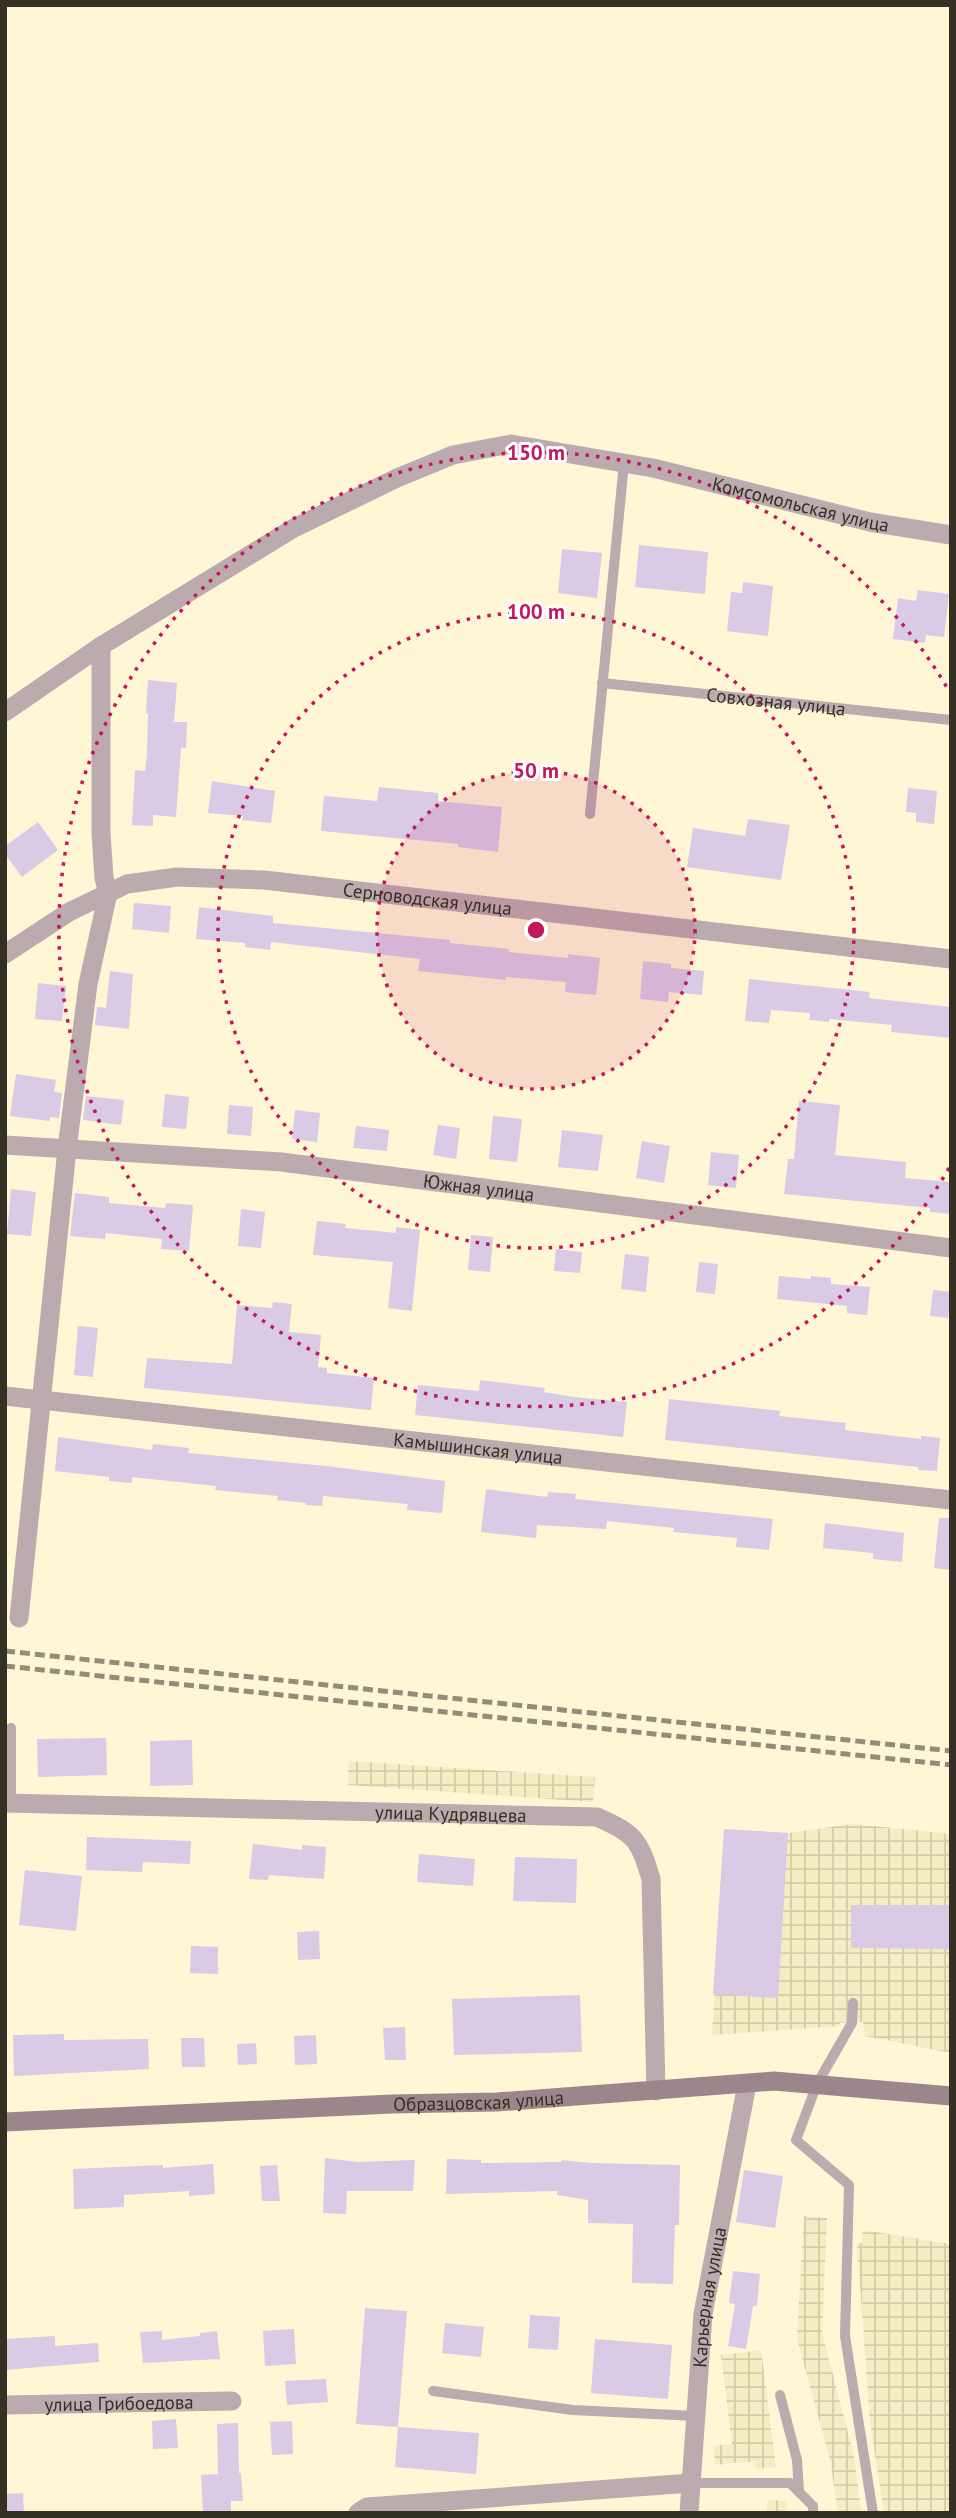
<svg xmlns="http://www.w3.org/2000/svg" width="956" height="2518" font-family="'PT Sans',sans-serif">
<style>
.industrial{fill:url(#industrial-grid)}
.building{fill:#d9cae6}
.lines{fill:none;stroke-linecap:round;stroke-linejoin:round}
.service{stroke:#bbaaae;stroke-width:10}
.minor{stroke:#bbaaae;stroke-width:19}
.secondary{stroke:#9d868b;stroke-width:19}
.rail{stroke:#938d77;stroke-width:5;stroke-dasharray:10 5;stroke-linecap:butt}
.ring{fill:none;stroke:#c2185b;stroke-width:3.5;stroke-dasharray:3.5 7}
.labels{text-anchor:middle;dominant-baseline:central;stroke-width:6;stroke-linejoin:round;paint-order:stroke}
.street-label{font-size:19px;fill:#343124;stroke:#fff}
.centre{fill:#c2185b;stroke:#fff;stroke-width:3.5}
.ring-label{font-size:21px;text-anchor:middle;font-weight:bold;fill:#c2185b;stroke:#fff;stroke-width:6;stroke-linejoin:round;paint-order:stroke}
</style>
<defs>
<pattern id="industrial-grid" width="8" height="8" patternUnits="userSpaceOnUse" patternTransform="scale(1.75)"><rect width="8" height="8" fill="#f6ecc4"/><path d="M0 4h8M4 0v8" fill="none" stroke="#d4cba8"/></pattern>
</defs>
<rect width="100%" height="100%" fill="#fff6d6"/>
<path class="industrial" d="M349 1761 595 1777 593 1802 348 1785Z
M853 1824 951 1834V2053L865 2036 863 2022 840 2023V2026L712 2035 724 1829 788 1833Z
M804 2216 827 2218 822 2333 854 2456 861 2513H838L830 2460 797 2338Z
M863 2230 951 2244V2513H884L870 2421 857 2243H862Z
M761 2350 776 2467 756 2469 755 2461 716 2465 713 2446 732 2444 721 2355Z
M768 2500 787 2501 786 2513H765Z"/>
<path class="building" d="M639 545 708 552 705 594 635 587Z
M562 549 602 553 597 598 558 593Z
M743 582 773 586 768 636 727 631 731 592 742 593Z
M918 590 949 594 944 637 926 635 925 643 893 639 898 598 916 601Z
M148 680 177 683 174 722H187L186 748H181L176 817 153 815V826L132 825 135 770 145 771 147 755 148 714 146 713Z
M212 781 275 791 271 823 242 820 243 816 208 813Z
M379 787 438 793V801L502 807 498 852 458 847V844L321 831 324 796 377 801Z
M908 788 937 791 934 824 916 822V813L906 812Z
M748 819 790 825 781 880 687 867 693 828 745 836Z
M38 822 58 850 22 877 5 854V846Z
M134 903 171 906 169 933 132 929Z
M199 907 273 916V923L450 940V943L509 949V952L568 958V954L600 958 596 995 565 992 566 982 506 977V980L418 971 420 959 271 942 270 950 245 947V943L196 939Z
M643 961 671 964V968L704 971 702 995 669 992 668 1002 640 999Z
M110 971 133 974 129 1029 95 1025 97 1007 106 1008Z
M749 979 870 992 869 998 951 1007V1038L891 1032 892 1025 829 1019V1022L809 1020 810 1013 771 1010 769 1023 745 1021Z
M38 983 66 986 62 1021 35 1019Z
M16 1074 56 1080 54 1092 62 1093 59 1118 50 1117V1121L10 1116Z
M165 1094 189 1097 186 1129 162 1127Z
M86 1096 124 1100 121 1125 83 1120Z
M799 1101 840 1105 835 1155 906 1162 905 1178 951 1182V1214L930 1212V1208L784 1194 788 1159H794Z
M229 1105 253 1107 251 1136 227 1134Z
M295 1110 320 1113 317 1142 292 1139Z
M493 1116 522 1119 517 1162 489 1159Z
M438 1125 460 1128 456 1159 433 1155Z
M356 1126 389 1130 387 1151 353 1148Z
M562 1130 603 1135 598 1171 558 1167Z
M642 1141 670 1146 664 1183 636 1178Z
M711 1152 739 1155 736 1188 708 1185Z
M11 1189 36 1192 31 1236 7 1234Z
M75 1193 109 1197V1203L165 1208 166 1203 193 1205 189 1251 161 1249 162 1239 106 1233 105 1239 70 1236Z
M241 1209 265 1212 261 1248 238 1246Z
M317 1221 346 1224 345 1228 396 1233V1227L420 1230 412 1311 388 1308 393 1262 313 1255Z
M471 1235 493 1237 490 1272 468 1270Z
M556 1249 582 1252 580 1273 554 1271Z
M625 1254 649 1257 646 1292 621 1289Z
M699 1262 718 1264 715 1294 696 1292Z
M779 1276 811 1279V1276L831 1278V1284L870 1287 867 1315 847 1313V1306L777 1299Z
M933 1290 951 1292 948 1318 930 1316Z
M273 1302 292 1304 289 1332 321 1335 318 1367 327 1368V1373L374 1378 371 1410 144 1388 147 1358 232 1364 237 1305 272 1308Z
M78 1326 98 1328 93 1377 74 1375Z
M480 1380 545 1388 544 1392 573 1397 627 1402 623 1437 415 1415 418 1385 479 1391Z
M669 1399 780 1411 779 1416 846 1423 845 1430 921 1439V1436L940 1438 937 1471 918 1470V1467L665 1440Z
M58 1437 152 1450 153 1444 189 1448 188 1453 326 1466 445 1481 442 1513 407 1510 408 1504 323 1496 322 1506 306 1505V1503L277 1500 278 1496 215 1490 216 1486 132 1477V1483L109 1481V1477L55 1471Z
M486 1489 547 1497 548 1492 576 1494 575 1499 773 1519 769 1550 736 1547 737 1538 673 1532 674 1528 607 1521 606 1529 537 1525 536 1538 481 1532Z
M939 1518H951V1570L934 1568Z
M825 1523 904 1533 902 1562 873 1559V1553L823 1548Z
M106 1738 107 1775 38 1777 37 1739Z
M192 1740 193 1785 150 1786V1741Z
M724 1829 788 1833 778 1998 713 1994Z
M87 1837 191 1841 190 1864 143 1862 142 1872 86 1870Z
M253 1844 302 1850V1845L326 1847 324 1879 269 1875 268 1880 249 1879Z
M419 1854 475 1859 473 1886 417 1882Z
M515 1857 577 1859 576 1903 513 1901Z
M25 1870 82 1876 76 1931 19 1925Z
M851 1905H951V1949L851 1948Z
M319 1931 320 1959 298 1960 297 1932Z
M191 1946 218 1947V1974L190 1973Z
M580 1995 582 2052 454 2055 452 1999Z
M405 2027 406 2060H385L383 2028Z
M64 2034V2040L148 2039 149 2069 14 2076 13 2035Z
M316 2035 317 2064 295 2065 294 2036Z
M181 2038H204L205 2067H182Z
M256 2043 257 2064 238 2065 237 2044Z
M325 2158 357 2162 415 2160 413 2191H347L346 2214 323 2213Z
M447 2159 481 2160V2163L561 2162 562 2160 590 2163 680 2165 679 2225H675L673 2284 632 2283 633 2224 588 2223V2200L557 2195V2191L446 2194Z
M213 2164 215 2194 189 2196V2191L124 2195V2207L74 2209 73 2169 163 2165V2168Z
M277 2165 280 2201H262L260 2166Z
M744 2170 783 2176 775 2228 736 2222Z
M733 2271 760 2274 757 2306H753L746 2349 728 2346 735 2304 729 2303Z
M365 2308 407 2311 398 2427 356 2424Z
M530 2315 560 2317 558 2350 528 2348Z
M445 2323 484 2327 481 2357 442 2353Z
M294 2329 296 2364 265 2366 263 2331Z
M162 2331V2340L200 2336V2333L217 2331 220 2359 143 2363 140 2332Z
M55 2336V2346L98 2343 99 2362 5 2370V2339Z
M595 2339 672 2345 668 2399 591 2393Z
M326 2379 328 2402 287 2405 285 2381Z
M176 2419 178 2448 153 2449 152 2421Z
M292 2421 293 2454 272 2455 270 2422Z
M238 2423 239 2473H241L243 2501H231V2511L203 2512 201 2475 218 2474 217 2424Z
M398 2427 479 2433 476 2474 395 2467Z
M23 2493 24 2513H5V2494Z"/>
<g class="lines">
<g class="service">
<path id="s1" d="M602 683 951 720"/>
<path d="M590 814 624 463"/>
<path d="M11 1803V1728"/>
<path d="M853 2003 852 2023 817 2084 796 2140 849 2185 845 2336 873 2513"/>
<path d="M433 2391 573 2410 695 2416"/>
<path d="M780 2395 797 2460 799 2492"/>
<path d="M691 2483H790L813 2506V2513"/>
</g>
<g class="minor">
<path id="s2" d="M5 712 101 646 294 528 397 478 453 455 511 444 653 468 870 522 951 535"/>
<path id="s3" d="M5 954 69 912 127 884 177 877 264 880 951 959"/>
<path id="s4" d="M5 1145 281 1162 951 1248"/>
<path id="s5" d="M5 1396 951 1500"/>
<path d="M19 1618 67 1149 88 984 108 893 104 878 101 833V646"/>
<path id="s6" d="M5 1803 597 1817C635 1834 639 1839 651 1879L656 2091"/>
<path id="s7" d="M5 2405 232 2401"/>
<path d="M358 2513 367 2507 691 2483"/>
<path id="s8" d="M689 2513 703 2314 747 2084"/>
</g>
<path class="secondary" id="s9" d="M5 2122 392 2104 497 2102 774 2081 951 2096"/>
<path class="rail" d="M5 1651 951 1751
M5 1666 951 1765"/>
</g>
<circle cx="536" cy="930" r="159" fill="#c2185b" fill-opacity=".12"/>
<g class="ring">
<circle cx="536" cy="930" r="159"/>
<circle cx="536" cy="930" r="318"/>
<path d="M949 1168A477 477 0 1 1 949 691"/>
</g>
<g class="labels">
<g class="street-label">
<text stroke="none"><textPath href="#s2" startOffset="873">Комсомольская улица</textPath></text>
<text stroke="none"><textPath href="#s1" startOffset="175">Совхозная улица</textPath></text>
<text stroke="none"><textPath href="#s3" startOffset="443">Серноводская улица</textPath></text>
<text stroke="none"><textPath href="#s4" startOffset="476">Южная улица</textPath></text>
<text stroke="none"><textPath href="#s5" startOffset="476">Камышинская улица</textPath></text>
<text stroke="none"><textPath href="#s6" startOffset="446">улица Кудрявцева</textPath></text>
<text stroke="none"><textPath href="#s9" startOffset="474">Образцовская улица</textPath></text>
<text stroke="none"><textPath href="#s8" startOffset="217">Карьерная улица</textPath></text>
<text stroke="none"><textPath href="#s7" startOffset="114">улица Грибоедова</textPath></text>
</g>
</g>
<circle cx="536" cy="930" r="10" class="centre"/>
<g class="ring-label">
<text x="536" y="460">150 m</text>
<text x="536" y="619">100 m</text>
<text x="536" y="778">50 m</text>
</g>
<rect width="956" height="2518" fill="none" stroke="#343124" stroke-width="14"/>
</svg>
